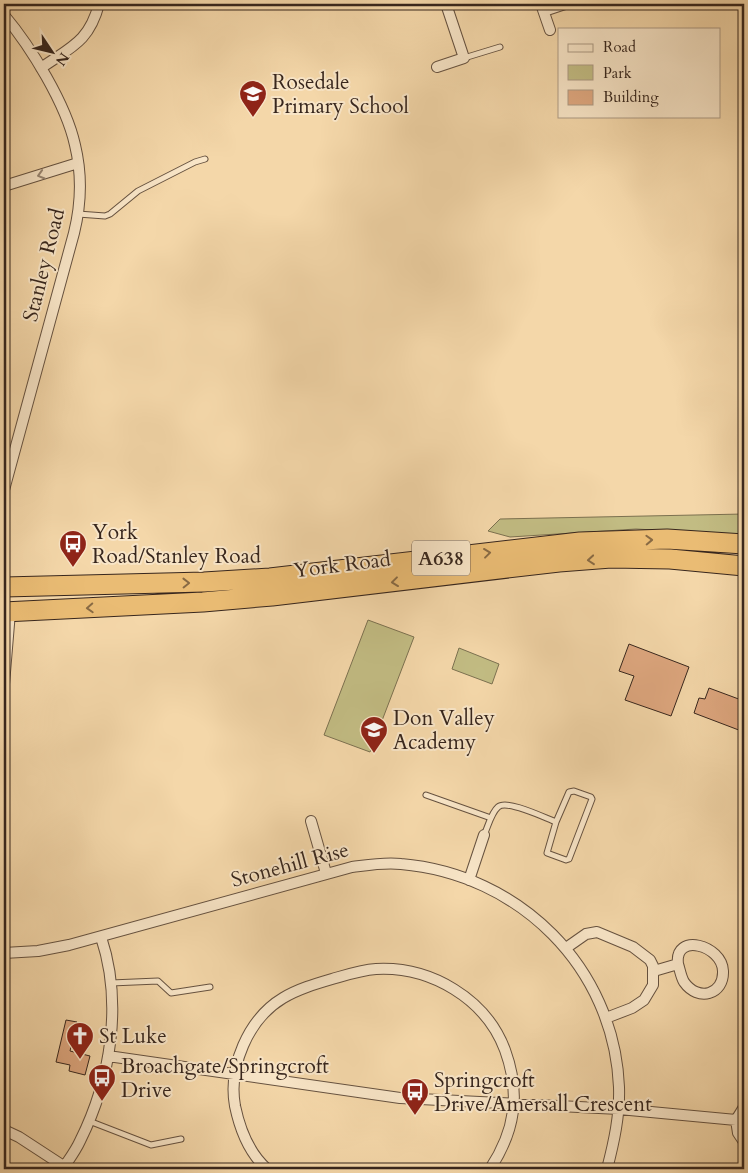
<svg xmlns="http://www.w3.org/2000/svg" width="748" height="1173" font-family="Cardo,serif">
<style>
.green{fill:#c2bc83;stroke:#7c7150}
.building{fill:#dea77f;stroke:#37261d}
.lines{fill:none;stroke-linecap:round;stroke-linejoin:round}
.lane-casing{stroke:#665240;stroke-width:7}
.street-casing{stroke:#665240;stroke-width:12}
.highway-casing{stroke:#37261d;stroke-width:21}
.lane{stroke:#f8e5c7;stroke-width:5}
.street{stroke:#f8e5c7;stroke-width:10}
.highway{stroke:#eabc74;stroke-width:19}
.oneway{stroke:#988672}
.oneway2{stroke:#886a44}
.labels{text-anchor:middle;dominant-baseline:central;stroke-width:4;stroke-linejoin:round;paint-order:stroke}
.shield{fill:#f8e5c7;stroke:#715f50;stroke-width:1}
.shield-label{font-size:20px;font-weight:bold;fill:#37261d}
.poi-label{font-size:21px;fill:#37261d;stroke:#f8e5c7;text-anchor:start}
.street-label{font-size:21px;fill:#37261d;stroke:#f8e5c7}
</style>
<rect width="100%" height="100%" fill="#f4d7a9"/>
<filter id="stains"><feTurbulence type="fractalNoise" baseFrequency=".004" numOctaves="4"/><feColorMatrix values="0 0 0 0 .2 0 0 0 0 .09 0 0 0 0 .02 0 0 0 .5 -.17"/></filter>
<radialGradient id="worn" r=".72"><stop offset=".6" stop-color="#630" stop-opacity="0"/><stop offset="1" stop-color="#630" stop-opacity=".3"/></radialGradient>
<path class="green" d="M744 514V535L636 529 510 537 488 531 500 519Z
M368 620 414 637 370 752 324 735Z
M459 648 499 664 492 684 452 669Z"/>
<path class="building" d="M629 644 689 667 671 716 625 700 634 676 619 671Z
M709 688 744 701V732L694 713 699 698 705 699Z
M66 1020 77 1022 70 1051 90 1056 85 1075 69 1071 70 1065 56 1062Z"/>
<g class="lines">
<defs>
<path id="lane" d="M464 58 500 47
M78 214 105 216 110 214 138 191 195 162 205 159
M426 795 491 818
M484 835C488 827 491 813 498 807 507 799 545 818 556 822L569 792 574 791 591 797 592 799 569 859 566 860 547 853 556 822
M111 983 158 981 171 993 210 987
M89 1121 151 1145 181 1139"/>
<path id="street" d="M541 4 550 30
M544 11 565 4
M4 15C31 47 66 104 75 145 82 174 81 205 74 233L4 490
M437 67 464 58 446 4
M41 68C71 47 89 42 99 4
M4 186 78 163
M4 684 10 612 7 609
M311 821 326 873
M469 880 484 835
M566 948 586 934 597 932 633 947 650 960 653 966V985L644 1000 632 1008 606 1018
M4 953 38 951 69 945 352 867C368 865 384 862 401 864 519 874 614 967 619 1087 620 1115 614 1142 607 1169
M654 971 678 964C674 932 722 945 723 971 724 995 698 1002 684 982 681 977 680 970 678 964
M108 1056 400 1098 619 1109 736 1120
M744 1107 736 1120 738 1133 744 1142
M4 1130 19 1137 68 1169
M64 1167C70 1158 76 1150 80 1141 111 1079 123 1003 101 937
M267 1169C249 1153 240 1130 235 1106 228 1067 248 1019 283 998 298 989 315 984 332 979 346 975 361 970 376 969 431 966 486 999 505 1050 521 1094 515 1131 490 1169"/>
<path id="highway" d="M4 587 204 582 270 578 580 542 667 539 744 544
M4 612 203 602 272 596 559 562 611 558 670 559 744 566"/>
</defs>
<use href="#lane" class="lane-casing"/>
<use href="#street" class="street-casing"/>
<use href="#highway" class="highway-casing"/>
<use href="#lane" class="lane"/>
<use href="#street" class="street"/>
<use href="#highway" class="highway"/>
</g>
<defs><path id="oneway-chevron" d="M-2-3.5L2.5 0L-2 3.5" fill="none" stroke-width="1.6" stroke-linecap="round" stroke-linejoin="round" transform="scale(1.25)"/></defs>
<use class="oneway" href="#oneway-chevron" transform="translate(41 175) rotate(163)"/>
<g class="oneway2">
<use href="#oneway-chevron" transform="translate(649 540) rotate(-2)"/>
<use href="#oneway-chevron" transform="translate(487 553) rotate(-7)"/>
<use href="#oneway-chevron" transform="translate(591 560) rotate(175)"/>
<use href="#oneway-chevron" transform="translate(395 582) rotate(173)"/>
<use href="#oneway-chevron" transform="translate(186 583) rotate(-1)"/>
<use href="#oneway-chevron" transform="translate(90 608) rotate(177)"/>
</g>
<defs>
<symbol id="school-pin" viewBox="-11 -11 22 30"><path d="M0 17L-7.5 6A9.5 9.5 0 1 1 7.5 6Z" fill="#8f2418" stroke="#f8e5c7"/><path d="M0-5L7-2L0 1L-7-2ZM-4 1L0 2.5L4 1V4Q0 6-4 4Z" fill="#fff"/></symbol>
<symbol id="bus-pin" viewBox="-11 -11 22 30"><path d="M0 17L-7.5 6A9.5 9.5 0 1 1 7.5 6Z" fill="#8f2418" stroke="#f8e5c7"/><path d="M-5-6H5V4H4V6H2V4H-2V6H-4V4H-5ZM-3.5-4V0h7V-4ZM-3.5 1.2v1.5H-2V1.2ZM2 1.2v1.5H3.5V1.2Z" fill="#fff"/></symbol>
<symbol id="church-pin" viewBox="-11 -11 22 30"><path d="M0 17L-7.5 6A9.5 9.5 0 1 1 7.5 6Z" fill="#8f2418" stroke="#f8e5c7"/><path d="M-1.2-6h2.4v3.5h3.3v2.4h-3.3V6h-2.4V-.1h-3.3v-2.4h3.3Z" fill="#fff"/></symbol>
</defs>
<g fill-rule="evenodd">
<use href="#school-pin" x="237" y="78" width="32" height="43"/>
<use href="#bus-pin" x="57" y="528" width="32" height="43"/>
<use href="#school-pin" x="358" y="714" width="32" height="43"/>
<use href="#church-pin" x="64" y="1020" width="32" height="43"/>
<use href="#bus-pin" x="86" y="1062" width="32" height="43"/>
<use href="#bus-pin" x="399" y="1076" width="32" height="43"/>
</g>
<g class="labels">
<rect class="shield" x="412" y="540.5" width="58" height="35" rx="4"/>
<g class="shield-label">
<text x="441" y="558">A638</text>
</g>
<g class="poi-label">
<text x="272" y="82">Rosedale<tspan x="272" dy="24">Primary School</tspan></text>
<text x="92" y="532">York<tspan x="92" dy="24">Road/Stanley Road</tspan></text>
<text x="393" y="718">Don Valley<tspan x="393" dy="24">Academy</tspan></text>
<text x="99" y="1036">St Luke</text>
<text x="121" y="1066">Broachgate/Springcroft<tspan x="121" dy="24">Drive</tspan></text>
<text x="434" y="1080">Springcroft<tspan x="434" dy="24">Drive/Amersall Crescent</tspan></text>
</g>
<g class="street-label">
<text transform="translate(44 265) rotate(-76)">Stanley Road</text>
<text transform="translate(342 565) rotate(-7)">York Road</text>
<text transform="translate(290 865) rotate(-15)">Stonehill Rise</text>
</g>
</g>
<rect width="748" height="1173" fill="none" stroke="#f4d7a9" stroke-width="20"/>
<rect x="5" y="5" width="738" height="1163" fill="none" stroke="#37261d" stroke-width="2.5"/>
<rect x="10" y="10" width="728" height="1153" fill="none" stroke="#37261d"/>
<rect x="558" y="28" width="162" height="90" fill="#f8e5c7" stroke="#ab9983"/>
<rect x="568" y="44" width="25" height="8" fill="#f8e5c7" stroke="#ab9983"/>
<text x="603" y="52" font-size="15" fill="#37261d">Road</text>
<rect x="568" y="65" width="25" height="15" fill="#c2bc83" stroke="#ab9983"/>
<text x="603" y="78" font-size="15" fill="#37261d">Park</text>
<rect x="568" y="90" width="25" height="15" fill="#dea77f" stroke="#ab9983"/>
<text x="603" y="102" font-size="15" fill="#37261d">Building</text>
<g transform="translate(52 52) rotate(125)" stroke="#f8e5c7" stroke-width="4" paint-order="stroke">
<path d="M0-4L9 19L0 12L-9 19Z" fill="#37261d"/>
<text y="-8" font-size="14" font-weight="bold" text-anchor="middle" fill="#37261d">N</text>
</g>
<rect width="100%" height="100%" filter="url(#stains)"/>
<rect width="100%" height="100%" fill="url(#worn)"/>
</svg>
